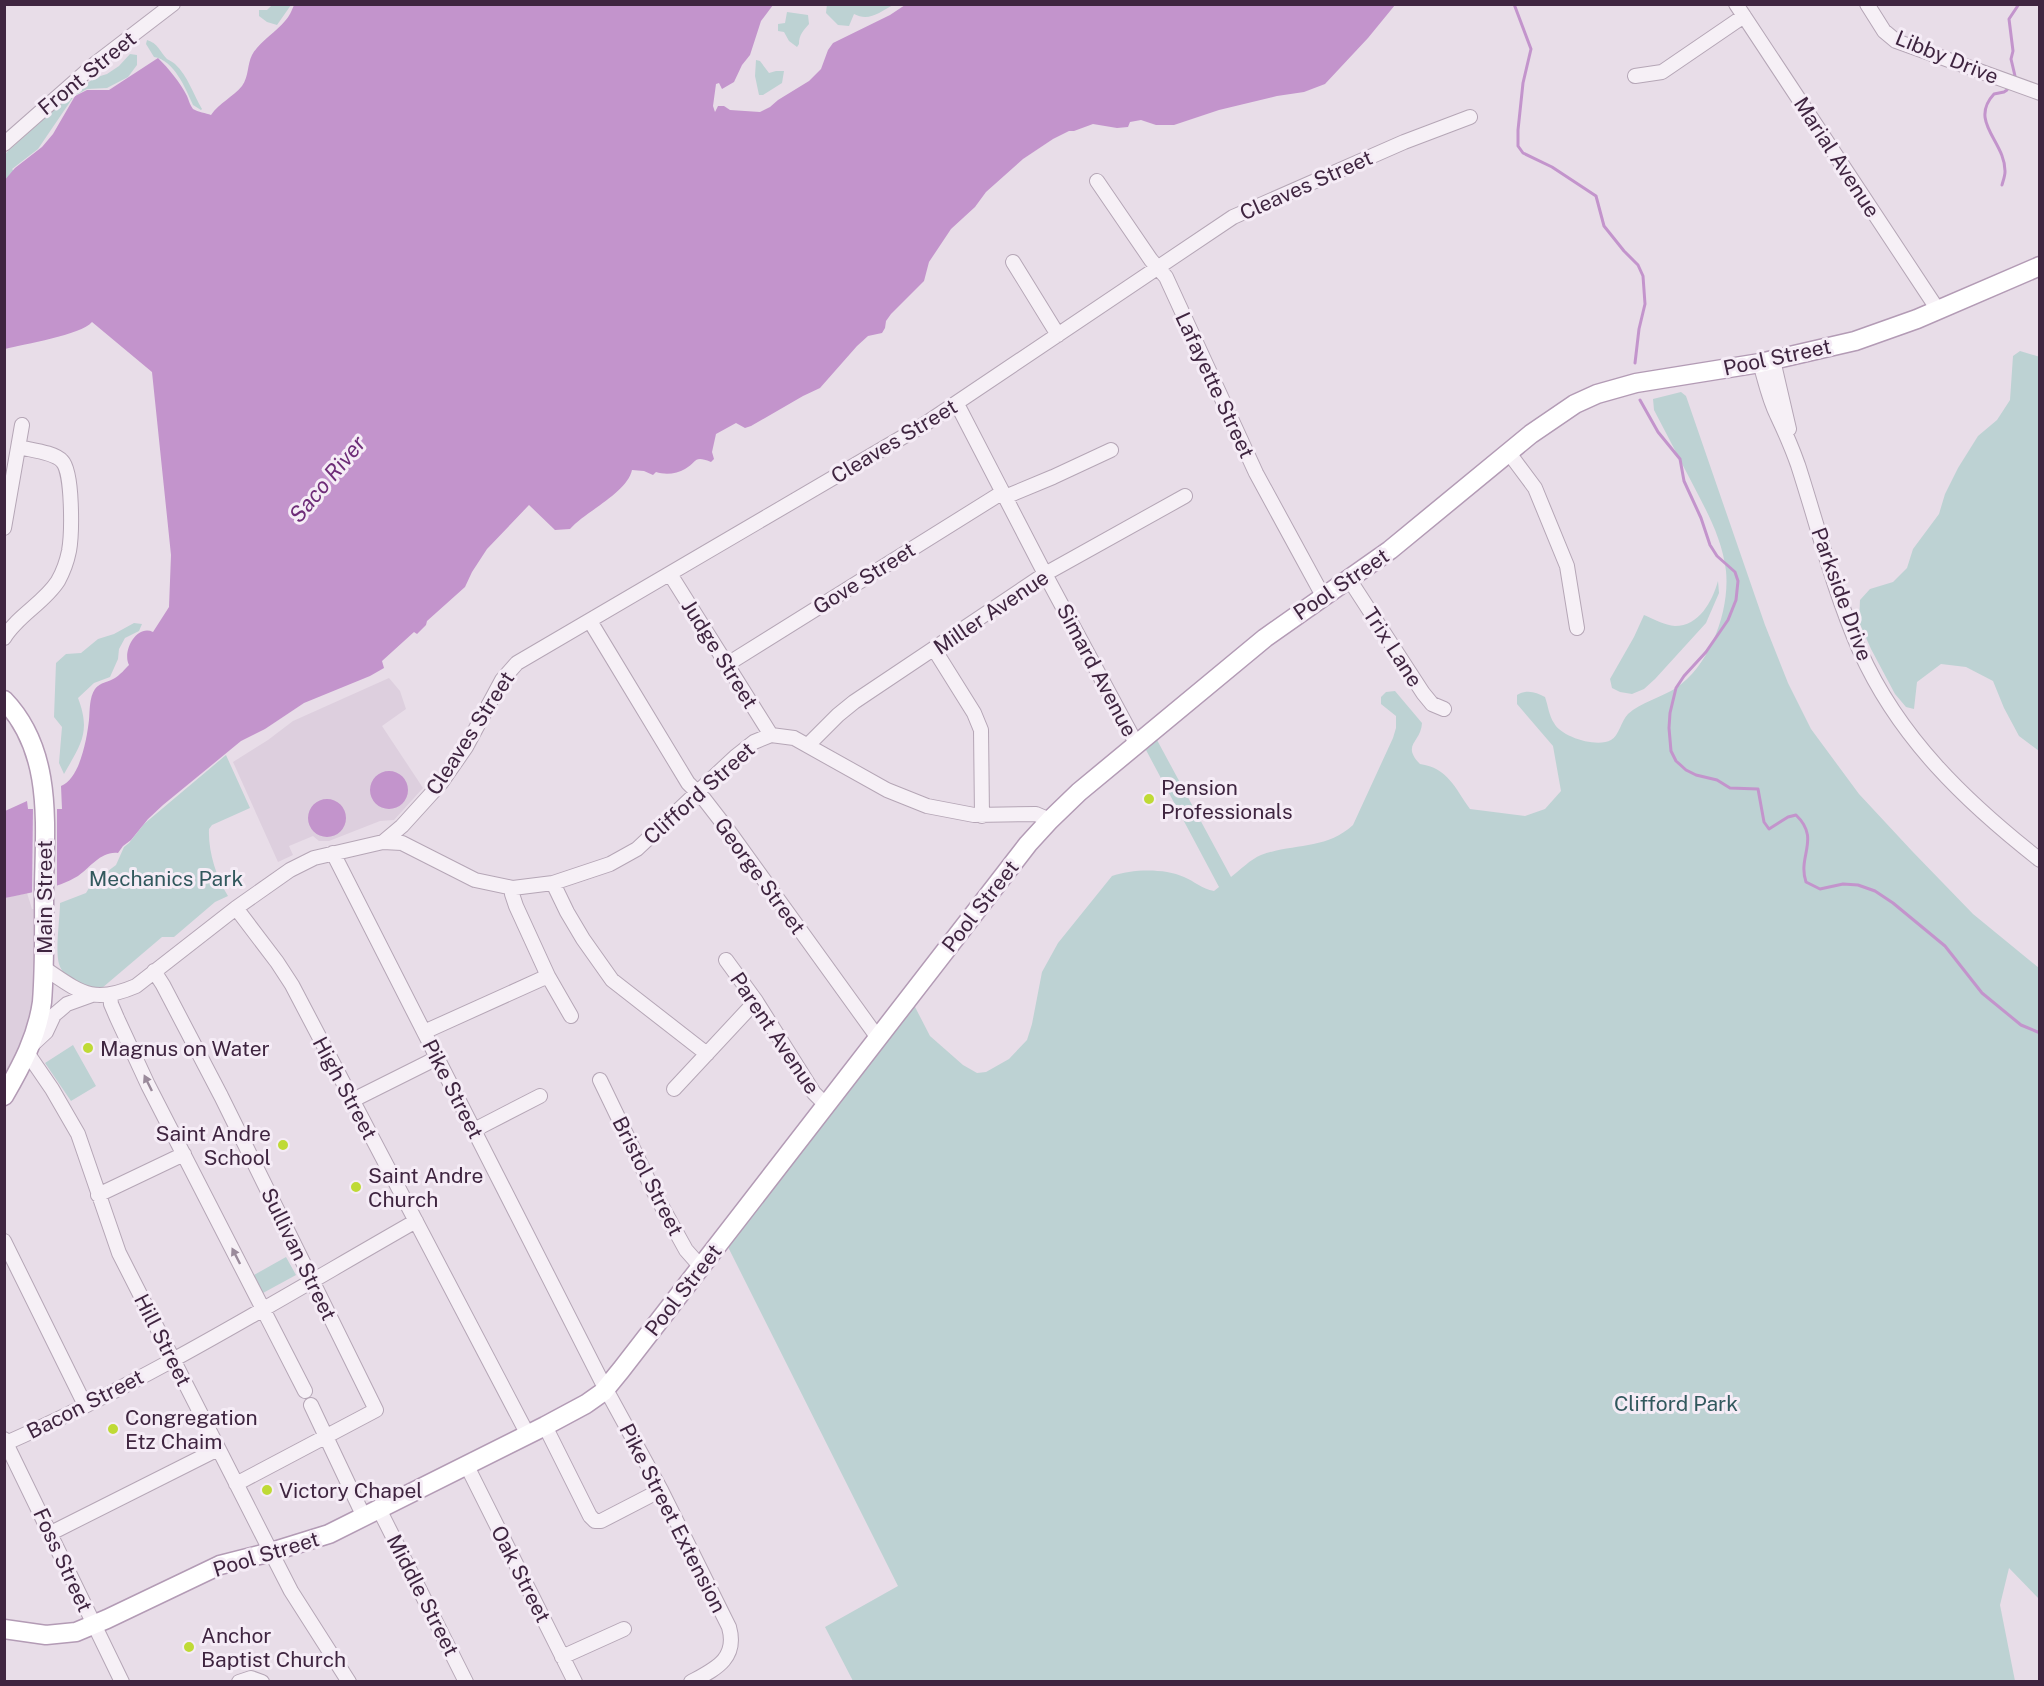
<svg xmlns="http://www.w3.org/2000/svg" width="2044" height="1686" font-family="'Public Sans',sans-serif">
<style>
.built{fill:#ddcfde}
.green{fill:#bdd2d3}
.water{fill:#c394cc}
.pier{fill:#e8dde8}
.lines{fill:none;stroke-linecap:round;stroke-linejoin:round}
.stream{stroke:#c394cc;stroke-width:3}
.minor-casing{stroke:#b5a6b6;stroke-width:16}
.major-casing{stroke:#b39bb5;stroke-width:21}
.minor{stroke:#f6f0f6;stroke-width:14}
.major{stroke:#fff;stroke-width:18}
.oneway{fill:#9a8a9b}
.poi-dot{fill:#bfda35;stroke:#f5ecf6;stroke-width:2}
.labels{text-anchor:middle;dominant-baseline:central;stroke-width:6;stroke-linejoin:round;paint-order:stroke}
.street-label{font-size:21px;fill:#3f2540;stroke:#f5ecf6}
.poi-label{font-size:21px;fill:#3f2540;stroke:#f5ecf6;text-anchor:start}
.park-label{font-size:21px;fill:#31585d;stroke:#f5ecf6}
.water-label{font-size:22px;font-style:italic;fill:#6e2c78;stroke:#f5ecf6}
</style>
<rect width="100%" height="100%" fill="#e8dde8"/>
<path class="built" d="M389 678 400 691 406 709 382 726 423 788 394 820 380 821 329 841H319L313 836 289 846 293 855 278 862 233 762 268 740 293 721Z
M27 893 32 909 44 910V985L5 1096V898Z"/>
<path class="green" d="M827 4H893V5C880 12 869 22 854 14L849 26 838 25 826 13Z
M272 5H291L277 25 267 22 259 16V10H267Z
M787 12 808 15 809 24C803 31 799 35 799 44L797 47 789 41 784 32 778 31V24L785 23Z
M147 40C158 43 160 52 167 59 170 61 173 62 175 64 188 76 193 94 202 109L201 110 193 105C186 89 174 60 154 57L146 44Z
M130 54 137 55V65L128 77 107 88 87 89 74 96 38 149 12 169 16 173 5 183V155L7 152 58 106 94 78 107 74 119 66Z
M756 60 760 61 769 73 776 71H784L782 83 763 95H759L755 76Z
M2020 351 2040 357 2039 751 2019 736 2004 708 1993 681 1966 667 1941 664 1917 682 1914 709 1906 707 1895 694 1871 649 1859 622 1860 600 1870 589 1893 582 1907 568 1913 549 1939 514 1945 494 1958 468 1978 436 1997 420 2010 400 2013 356Z
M1681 392 1686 396 1765 625 1788 683 1811 729 1859 794 1912 851 1973 914 2039 968 2040 1600 2009 1568 2000 1605 2015 1681H853L825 1627 898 1586 727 1245 914 1005 930 1036 963 1065 977 1073 986 1072 1009 1059 1027 1040 1032 1024 1042 972 1058 943 1112 876C1132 869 1164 868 1184 877 1194 881 1202 889 1214 891L1219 887 1146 750 1157 740 1231 877C1240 870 1251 859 1261 855 1294 843 1326 850 1353 825L1393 738 1396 728V716L1381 704V697L1386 692 1395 691 1422 723C1421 743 1401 744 1420 764 1448 768 1455 788 1470 809L1525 816 1545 809 1561 791 1553 746 1517 704V695C1527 689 1536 692 1545 697 1548 705 1549 716 1554 723 1561 737 1597 748 1611 740 1619 736 1621 721 1628 714 1640 703 1662 697 1676 688 1710 665 1730 611 1726 571 1722 537 1705 508 1690 479 1678 456 1666 433 1654 410L1653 399Z
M1718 581 1719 593 1706 623 1655 679 1644 689 1632 694 1620 692 1612 688 1610 679 1634 637 1644 615C1653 619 1665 625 1675 626 1699 626 1712 602 1718 581Z
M134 623 142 624 139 631 125 638 119 649 118 659 110 677 94 683 78 698C91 732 81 744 64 774L59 763 62 727 54 717 56 663 66 654 81 653 98 639 114 634Z
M226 755 250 808 212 825 209 829C208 851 216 877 228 896L215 902 174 937H162L102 988C87 988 64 980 59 964 55 951 60 918 60 903L86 893 92 883 116 865 124 847 129 843 144 824Z
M73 1045 96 1086 71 1101 45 1063Z
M286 1257 296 1275 263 1293 254 1275Z"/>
<path class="water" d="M294 5H773L761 21 750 55 742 65 734 82 722 89 719 83 716 84 713 106 715 112 718 106H724L730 110 760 112 770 107 778 100 809 81 821 69 828 50 833 43 890 15 905 5H1395L1368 38 1325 84 1304 92 1277 96 1219 110 1174 125H1156L1141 120 1130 122 1128 127 1117 128 1093 124 1074 131H1069L1053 139 1023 159 986 192 975 207 951 229 929 262 924 281 891 314 886 321 885 328 882 333 868 336 857 346 820 388 803 396 751 426 745 428 736 423 716 434 712 452 714 459 711 462C693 455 698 462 685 469 677 474 665 475 656 472L653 475 644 471 632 470C627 493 586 511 570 529L555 530 529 505 487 549 472 572 465 587 427 621 426 625 417 634 414 632 382 661 384 668 370 676 304 703 265 729 241 741 163 805 148 819 131 840 123 846 118 853C101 851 91 867 78 876 57 889 28 893 5 898V811L27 801 28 809H62L61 786C80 779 87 738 89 720 90 710 89 698 95 689 100 682 109 682 115 678 120 675 125 669 129 665 122 652 136 624 153 632L169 607 171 555 152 372 92 322C81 335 24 344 5 349L4 181 15 168 42 147 53 134 75 96 87 90H109L158 58C169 69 180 82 187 96 189 101 190 105 193 109 198 112 206 113 211 115 219 103 233 97 242 86 249 76 247 65 252 55 260 41 275 33 285 21 289 17 292 10 294 5Z
M370 790a19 19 0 1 1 38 0a19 19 0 1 1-38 0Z
M308 818a19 19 0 1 1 38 0a19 19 0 1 1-38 0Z"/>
<path class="pier" d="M33 806H57V888L32 895Z"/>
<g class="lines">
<path class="stream" d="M1514 4 1531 49 1523 83 1518 130V146L1523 153 1552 167 1596 196 1604 226 1624 251 1638 265 1643 276 1645 304 1639 329 1635 363
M2015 76 2011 59 2013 51 2009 19 2019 4
M2002 185C2003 181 2005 176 2005 172 2006 142 1968 122 1994 94L2004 92 2007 90
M1640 400 1658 432 1680 459 1684 481 1701 518 1710 545 1717 556 1735 572 1738 581 1736 600 1728 620 1706 652 1684 676 1676 688 1670 713 1669 728 1671 751 1676 761 1686 770 1696 775 1717 780 1730 788 1758 789 1764 822 1769 829 1788 817 1796 815C1821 839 1797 856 1806 882L1820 889 1843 884 1858 885 1875 891 1893 903 1945 946 1982 993 2021 1025 2040 1033"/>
<defs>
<path id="minor" d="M1736 4 1938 310
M1867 4 1884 31 1896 41 2040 93
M1635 76 1662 72 1744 16
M4 144 96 63 173 4
M1097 181 1151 260 1166 277 1256 473 1323 596
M1013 262 1058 335
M1773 360 1789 429
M1760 363C1765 380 1769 399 1777 415 1785 432 1792 448 1798 465 1818 527 1834 592 1860 651 1899 738 1966 802 2040 860
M957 404 1045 574 1137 745
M1509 453 1535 488 1567 566 1577 628
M1005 497 1053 477 1111 450
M4 528 22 425
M670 574 771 735
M1349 579 1423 693 1432 704 1444 709
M590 621 688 783 704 799 728 830 878 1038
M4 638C18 615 44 603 58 581 63 572 67 561 69 551 72 534 73 472 62 461 54 452 30 450 19 447
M934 649 974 713 981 730 982 816
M726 665 1003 492
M808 745 838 715 854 702 1045 574 1185 496
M383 842 402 826 441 783 466 747 502 680 517 663 925 424 1233 217 1404 142 1470 117
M333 853 602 1382 661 1490 729 1627C738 1659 715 1669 691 1682
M553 883 567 912 583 939 612 980 707 1054
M513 888 512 894 516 906 548 976 571 1016
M236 908 277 962 292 985 528 1435
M726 960 756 1001 814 1093 826 1105
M44 968C80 992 92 1005 136 986L236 908 290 870 314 858 383 842 402 843 475 880 513 888 553 883 610 864 637 849 735 757 754 742 771 735 794 738 887 790 927 806 974 815 1036 814 1050 820
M154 971 163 985 221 1096 376 1410 236 1484
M110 995 111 1004 117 1018 148 1085 305 1391
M424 1032 548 976
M32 1045 46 1032 54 1015 67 1004 92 995
M28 1054 52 1089 78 1134 119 1253 271 1552 291 1591 349 1682
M600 1080 655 1194 686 1250 701 1267
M674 1089 756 1001
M351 1101 437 1058
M474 1130 540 1096
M98 1195 184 1154
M4 1241 85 1405
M311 1405 364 1517
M545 1426 590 1516 595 1521H601L661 1490
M4 1439 122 1682
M4 1444C147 1381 281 1298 416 1221
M467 1466 575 1682
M379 1509 466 1682
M51 1533 218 1449
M562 1657 624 1629
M239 1682 251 1678 262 1682"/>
<path id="major" d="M4 700C53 751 45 823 44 887 44 925 45 964 42 1002 37 1037 22 1065 4 1096
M4 1629 46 1635 76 1632 107 1619 220 1565 271 1552 329 1534 545 1426 586 1404 603 1392 621 1370 1028 844 1050 820 1079 792 1265 638 1390 550 1531 434 1575 404 1597 394 1636 383 1760 363 1855 341 1917 319 2040 266"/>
</defs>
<use href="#minor" class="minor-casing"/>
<use href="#major" class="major-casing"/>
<use href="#minor" class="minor"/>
<use href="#major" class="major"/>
</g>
<defs><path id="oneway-solid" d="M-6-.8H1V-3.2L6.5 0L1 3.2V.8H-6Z" transform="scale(1.5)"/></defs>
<g class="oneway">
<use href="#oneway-solid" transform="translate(148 1083) rotate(-116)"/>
<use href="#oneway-solid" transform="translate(236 1256) rotate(-117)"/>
</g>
<g class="poi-dot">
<circle cx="1149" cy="799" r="6"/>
<circle cx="88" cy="1048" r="6"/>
<circle cx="283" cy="1145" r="6"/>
<circle cx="356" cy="1187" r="6"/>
<circle cx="113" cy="1429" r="6"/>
<circle cx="267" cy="1490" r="6"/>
<circle cx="189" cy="1647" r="6"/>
</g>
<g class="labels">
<g class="street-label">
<text transform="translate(1947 57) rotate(22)">Libby Drive</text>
<text transform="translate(87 73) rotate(-39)">Front Street</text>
<text transform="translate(1837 157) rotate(57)">Marial Avenue</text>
<text transform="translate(1306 185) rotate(-24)">Cleaves Street</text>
<text transform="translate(1777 357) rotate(-12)">Pool Street</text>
<text transform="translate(1215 385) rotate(65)">Lafayette Street</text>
<text transform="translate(894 441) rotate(-31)">Cleaves Street</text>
<text transform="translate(864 578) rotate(-32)">Gove Street</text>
<text transform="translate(1341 584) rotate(-34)">Pool Street</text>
<text transform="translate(1842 594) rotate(70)">Parkside Drive</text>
<text transform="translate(991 612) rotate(-34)">Miller Avenue</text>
<text transform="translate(1393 647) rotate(57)">Trix Lane</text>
<text transform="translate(720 654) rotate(58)">Judge Street</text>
<text transform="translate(1097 670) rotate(62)">Simard Avenue</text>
<text transform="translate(470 733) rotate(-57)">Cleaves Street</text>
<text transform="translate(699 793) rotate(-42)">Clifford Street</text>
<text transform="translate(760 876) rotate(54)">George Street</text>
<text transform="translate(44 897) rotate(-90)">Main Street</text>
<text transform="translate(980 906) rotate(-52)">Pool Street</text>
<text transform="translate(775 1033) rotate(56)">Parent Avenue</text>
<text transform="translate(345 1088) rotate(62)">High Street</text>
<text transform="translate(453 1089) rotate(63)">Pike Street</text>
<text transform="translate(648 1176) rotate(63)">Bristol Street</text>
<text transform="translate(299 1254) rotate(64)">Sullivan Street</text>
<text transform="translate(683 1290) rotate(-52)">Pool Street</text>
<text transform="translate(163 1340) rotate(63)">Hill Street</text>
<text transform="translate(85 1404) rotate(-27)">Bacon Street</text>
<text transform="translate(673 1518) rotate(63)">Pike Street Extension</text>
<text transform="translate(266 1554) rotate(-17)">Pool Street</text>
<text transform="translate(63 1560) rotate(65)">Foss Street</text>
<text transform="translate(521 1574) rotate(63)">Oak Street</text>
<text transform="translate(423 1595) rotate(63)">Middle Street</text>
</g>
<g class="poi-label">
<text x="1161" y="787">Pension<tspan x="1161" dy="24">Professionals</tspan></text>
<text x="100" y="1048">Magnus on Water</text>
<text x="271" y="1133" text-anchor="end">Saint Andre<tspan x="271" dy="24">School</tspan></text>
<text x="368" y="1175">Saint Andre<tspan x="368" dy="24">Church</tspan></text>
<text x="125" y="1417">Congregation<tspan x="125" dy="24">Etz Chaim</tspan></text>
<text x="279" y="1490">Victory Chapel</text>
<text x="201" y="1635">Anchor<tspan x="201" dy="24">Baptist Church</tspan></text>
</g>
<g class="park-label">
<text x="166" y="878">Mechanics Park</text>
<text x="1676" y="1403">Clifford Park</text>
</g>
<g class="water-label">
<text transform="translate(327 479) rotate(-50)">Saco River</text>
</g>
</g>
<rect width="2044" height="1686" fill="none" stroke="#3f2540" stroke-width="12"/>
</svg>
